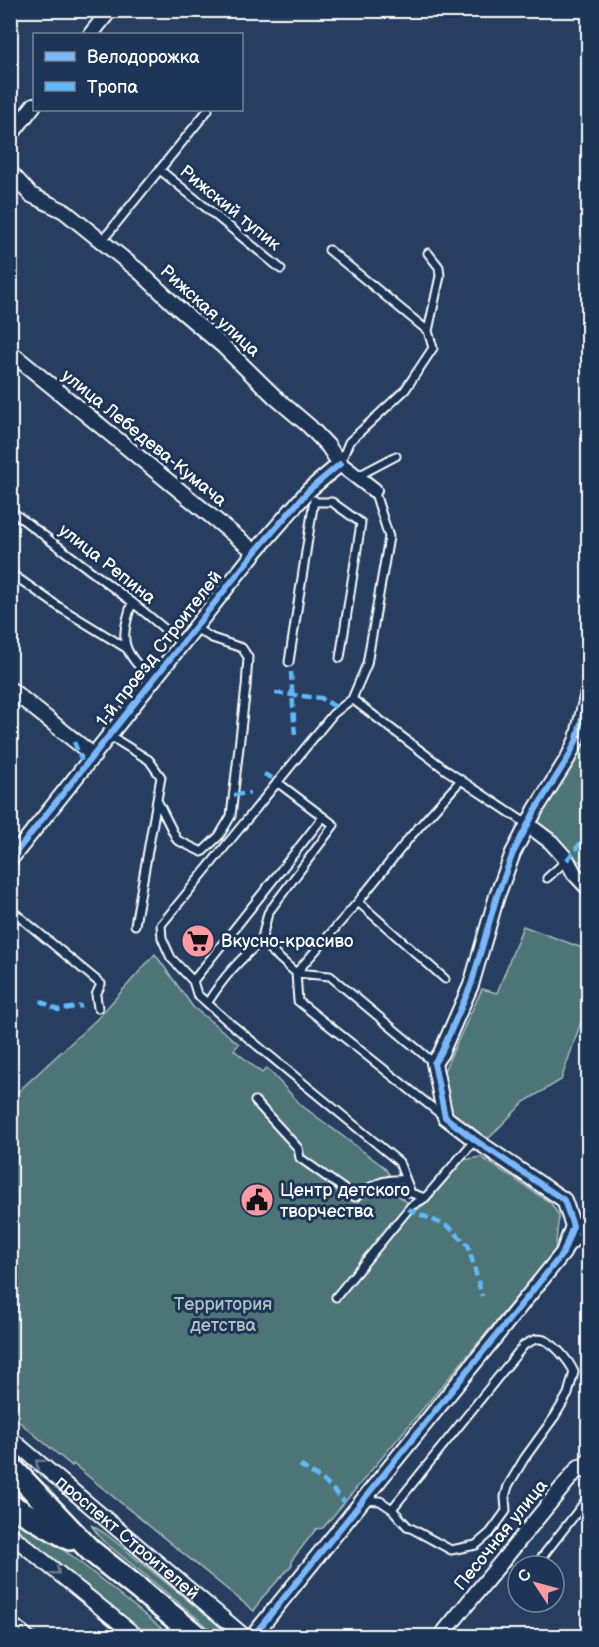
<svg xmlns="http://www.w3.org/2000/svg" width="599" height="1647" font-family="'Balsamiq Sans',sans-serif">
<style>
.green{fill:#4e7477;stroke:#a6babb;stroke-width:1.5}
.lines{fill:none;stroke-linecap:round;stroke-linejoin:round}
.service-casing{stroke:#fff;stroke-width:11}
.minor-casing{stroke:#fff;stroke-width:18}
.primary-casing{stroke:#fff;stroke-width:26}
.service{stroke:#1d3557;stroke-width:7}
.minor{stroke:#1d3557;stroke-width:14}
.primary{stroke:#1d3557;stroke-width:21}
.quiet{stroke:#60bafa;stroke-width:4.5;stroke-dasharray:9 4.5;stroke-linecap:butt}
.cycleway-casing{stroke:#1d3557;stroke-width:10}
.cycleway{stroke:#7ab7fb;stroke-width:6}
.oneway{stroke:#6c7c92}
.labels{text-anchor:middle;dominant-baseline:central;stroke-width:6;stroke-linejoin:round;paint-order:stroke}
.street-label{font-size:18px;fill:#fff;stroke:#1d3557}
.poi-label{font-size:18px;fill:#fff;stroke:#1d3557;text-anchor:start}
.park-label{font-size:18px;fill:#afc0c2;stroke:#1d3557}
</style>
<rect width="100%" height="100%" fill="#273e61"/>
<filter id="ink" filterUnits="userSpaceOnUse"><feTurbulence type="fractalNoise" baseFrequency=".0167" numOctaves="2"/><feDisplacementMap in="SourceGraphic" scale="12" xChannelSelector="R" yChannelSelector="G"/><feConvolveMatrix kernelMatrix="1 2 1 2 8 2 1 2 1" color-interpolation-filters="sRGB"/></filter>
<g filter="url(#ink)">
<path class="green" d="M588 687V869L527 817 573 742Z
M523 926 588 950V1002L561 1080 524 1102 489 1138 477 1135 449 1110 441 1077 482 989 497 993Z
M155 954 193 1007 239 1044 234 1050 262 1073 267 1068 301 1105 384 1167 389 1174 394 1192 417 1210 430 1200 463 1160 481 1157 551 1203 559 1216 555 1251 323 1528 316 1529 292 1560V1565L261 1599 254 1611 73 1464 72 1466 11 1415 10 1099 97 1019Z
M10 1516 71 1555 171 1636H145L14 1531 11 1527Z
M91 1525 106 1534 232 1636H219L102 1540Z"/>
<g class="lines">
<defs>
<path id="service" d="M160 170 281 269
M102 241 208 110
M329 250 428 331 433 348 405 390 349 442 340 464
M428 331 440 276 439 267 428 253
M358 476 396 456
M374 490 389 537 367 664 352 699 333 714 161 925 162 938 171 958 193 981 197 994 225 1019 399 1162 411 1193 425 1198 475 1140
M315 502H332L361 523 340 658
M10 510 132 602 183 644
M12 574 59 607 126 648
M132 602C119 645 122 649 153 681
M289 662 314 500
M352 699 446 770 527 824
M110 736 149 760 161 777 135 925
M158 802 177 840 202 852 219 836 231 816 246 687 248 657 242 648 212 638 195 628
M547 878 567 860
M358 902 445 979
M10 909 101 984 96 995 98 1008
M261 942 296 973 330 976 434 1063
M296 973 358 902 410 837 461 780
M296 973 298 1001 443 1116
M193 981 323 817
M208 1002C223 978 239 959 261 942L268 913 334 825 277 782
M255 1101 298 1148 300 1158 355 1197C373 1185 383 1178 405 1180
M567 1250 588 1230
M336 1297 411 1206 425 1198
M579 1467 588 1455
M363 1500 380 1501 392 1509 407 1526 451 1550 476 1545 490 1533 506 1511 505 1497 508 1486 524 1459 555 1416 568 1394 574 1372C569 1361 551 1338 538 1339 534 1339 528 1343 524 1345L392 1509
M535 1566 588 1498
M10 1619 31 1636
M11 1636 12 1620"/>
<g id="minor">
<path d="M91 34 110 10"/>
<path d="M10 136 34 105"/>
<path d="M10 172 31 195 64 211 140 272 178 308 223 346 276 398 309 426 328 446 340 464 374 490"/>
<path d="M10 352 255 552"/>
<path d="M10 689 94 756"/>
<path d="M527 824 551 842 567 860 574 873 588 888"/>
<path d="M10 860 255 552 309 490 340 464"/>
<path id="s1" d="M10 1438 244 1636"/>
<path d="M10 1534 136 1636"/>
<path d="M253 1636 563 1253 573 1226 564 1200 475 1140 445 1117 434 1063 441 1053 471 985 497 896 513 853 536 809 568 758 577 739 588 693"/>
<path d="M441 1636 579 1467 588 1472"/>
</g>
<path id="primary" d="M10 1466 90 1550 197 1636
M10 1505 70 1539"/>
</defs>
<use href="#service" class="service-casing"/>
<use href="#minor" class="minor-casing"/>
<use href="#primary" class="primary-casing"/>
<use href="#service" class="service"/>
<use href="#minor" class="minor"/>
<use href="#primary" class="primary"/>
<path class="quiet" d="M291 672 295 737
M275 693 321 698 339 709
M74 742 82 761
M264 774 272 778
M234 795 250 793
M567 860 588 834
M40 1001 58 1010 82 1006
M408 1209 449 1227 468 1245 482 1296
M300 1465 325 1482 345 1502"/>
<defs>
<path id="cycleway" d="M10 860 255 552 309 490 340 464
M253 1636 563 1253 573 1226 564 1200 475 1140 445 1117 434 1063 441 1053 471 985 497 896 513 853 536 809 568 758 577 739 588 693"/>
</defs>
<use href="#cycleway" class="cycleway-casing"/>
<use href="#cycleway" class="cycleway"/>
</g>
<defs><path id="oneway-chevron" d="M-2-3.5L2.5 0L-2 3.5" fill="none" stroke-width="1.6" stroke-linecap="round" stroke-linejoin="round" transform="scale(1.5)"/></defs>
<g class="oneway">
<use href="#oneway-chevron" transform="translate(39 1463) rotate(-140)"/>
<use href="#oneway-chevron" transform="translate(56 1571) rotate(39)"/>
</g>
</g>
<defs>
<symbol id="supermarket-disc" viewBox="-11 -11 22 22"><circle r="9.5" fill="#ff9aa2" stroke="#1d3557"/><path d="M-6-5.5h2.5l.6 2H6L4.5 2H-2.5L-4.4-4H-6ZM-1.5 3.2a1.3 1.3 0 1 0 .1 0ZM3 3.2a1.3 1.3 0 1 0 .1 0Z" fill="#111"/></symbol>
<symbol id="civic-disc" viewBox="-11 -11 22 22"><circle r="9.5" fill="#ff9aa2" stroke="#1d3557"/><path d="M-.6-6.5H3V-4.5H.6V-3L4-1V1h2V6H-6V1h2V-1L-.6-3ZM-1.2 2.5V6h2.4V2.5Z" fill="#111"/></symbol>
</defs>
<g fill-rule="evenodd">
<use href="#supermarket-disc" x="179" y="922" width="38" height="38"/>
<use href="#civic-disc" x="238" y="1181" width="38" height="38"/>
</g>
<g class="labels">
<g class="street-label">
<text transform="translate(230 208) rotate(39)">Рижский тупик</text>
<text transform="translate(210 311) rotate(42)">Рижская улица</text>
<text transform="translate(144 438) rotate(39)">улица Лебедева-Кумача</text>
<text transform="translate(107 564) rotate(38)">улица Репина</text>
<text transform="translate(159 649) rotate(-52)">1-й проезд Строителей</text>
<text transform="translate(501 1535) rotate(-51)">Песочная улица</text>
<text stroke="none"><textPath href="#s1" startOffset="154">проспект Строителей</textPath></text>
</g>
<g class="poi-label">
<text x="221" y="941">Вкусно-красиво</text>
<text x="280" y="1190">Центр детского<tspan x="280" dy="21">творчества</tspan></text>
</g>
<g class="park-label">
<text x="223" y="1304">Территория<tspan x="223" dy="21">детства</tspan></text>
</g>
</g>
<rect width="599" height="1647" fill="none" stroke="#1d3557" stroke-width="36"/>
<rect x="18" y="18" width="563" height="1611" fill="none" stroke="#fff" stroke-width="2" filter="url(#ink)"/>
<rect x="33" y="33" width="210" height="78" fill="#1d3557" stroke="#77869a" stroke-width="1.5"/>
<rect x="45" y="52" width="30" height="9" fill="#7ab7fb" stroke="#77869a" stroke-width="1.5"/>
<text x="87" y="63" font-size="18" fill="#ffffff">Велодорожка</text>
<rect x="45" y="82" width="30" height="9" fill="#60bafa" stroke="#77869a" stroke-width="1.5"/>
<text x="87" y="93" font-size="18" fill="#ffffff">Тропа</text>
<g transform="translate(536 1584) rotate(306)"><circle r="28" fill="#1d3557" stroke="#77869a" stroke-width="1.5"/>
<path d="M0-4.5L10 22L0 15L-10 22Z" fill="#ff9aa2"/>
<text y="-9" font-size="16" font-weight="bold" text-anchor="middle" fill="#ffffff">С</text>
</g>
</svg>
